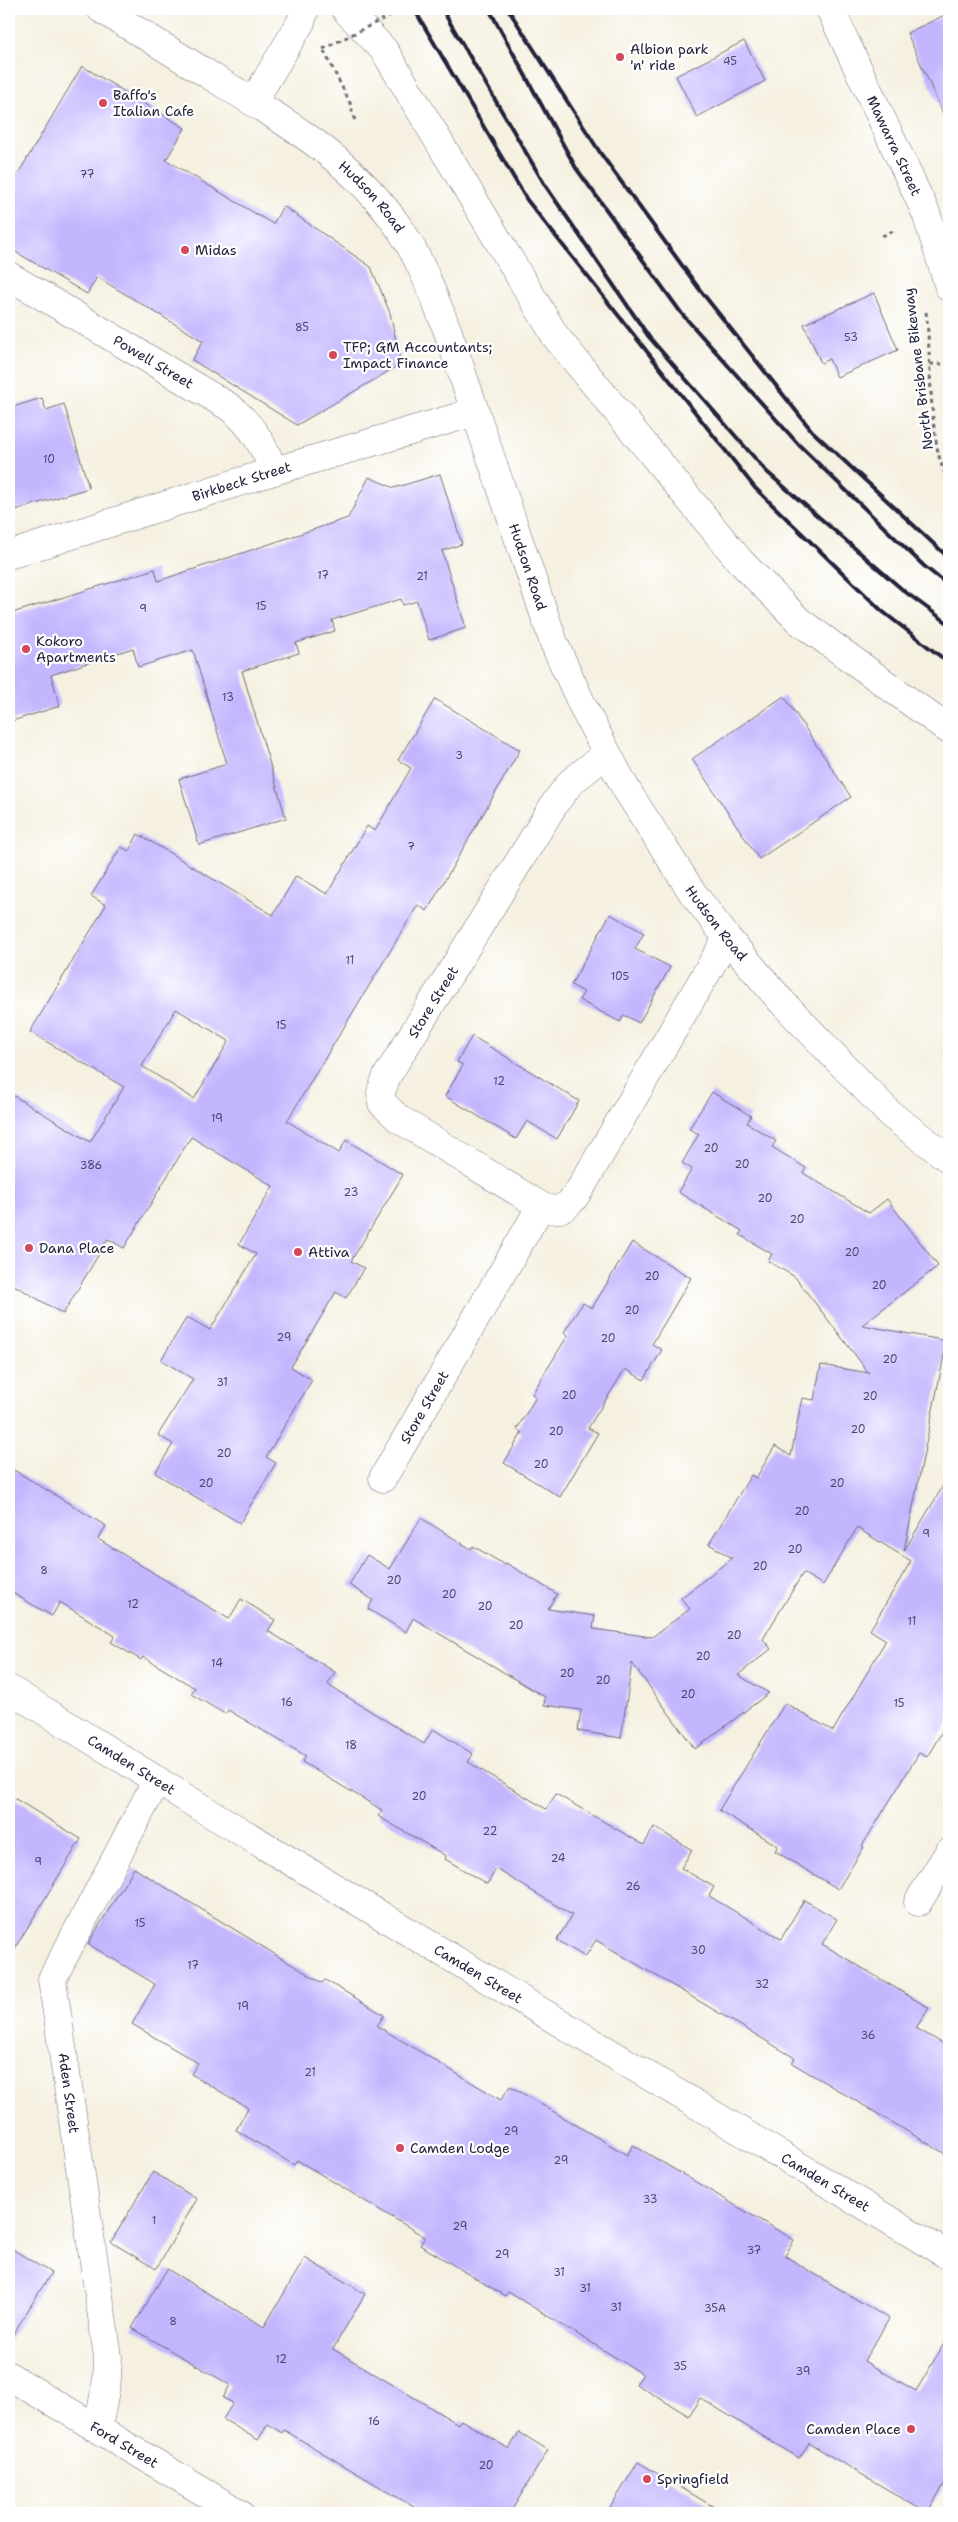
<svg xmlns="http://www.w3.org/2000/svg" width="958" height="2522" font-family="'Shantell Sans',sans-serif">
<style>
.building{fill:#c3b6fe;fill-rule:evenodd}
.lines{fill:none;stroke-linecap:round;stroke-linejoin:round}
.minor-casing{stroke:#6c6a75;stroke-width:29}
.major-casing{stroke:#6c6a75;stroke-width:29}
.path{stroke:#6c6a75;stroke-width:3;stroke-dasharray:4 4;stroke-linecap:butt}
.minor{stroke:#fff;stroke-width:28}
.major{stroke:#fff;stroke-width:28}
.rail{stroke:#22223b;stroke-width:4}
.path-bridge{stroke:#6c6a75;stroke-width:3;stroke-dasharray:4 4;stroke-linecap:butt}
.poi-dot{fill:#d1495b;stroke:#fff;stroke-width:2}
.labels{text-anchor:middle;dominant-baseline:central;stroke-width:4.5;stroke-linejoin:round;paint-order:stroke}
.number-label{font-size:11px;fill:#4a476c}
.poi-label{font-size:14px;fill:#22223b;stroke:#fff;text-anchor:start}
.street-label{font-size:14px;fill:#22223b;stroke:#fff}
</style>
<rect width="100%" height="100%" fill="#fff"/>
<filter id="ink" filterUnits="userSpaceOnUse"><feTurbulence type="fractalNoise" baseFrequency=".02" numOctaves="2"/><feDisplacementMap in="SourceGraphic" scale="10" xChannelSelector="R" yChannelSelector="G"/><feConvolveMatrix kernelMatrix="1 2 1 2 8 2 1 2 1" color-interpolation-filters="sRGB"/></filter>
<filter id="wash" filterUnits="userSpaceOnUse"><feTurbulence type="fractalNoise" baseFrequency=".0096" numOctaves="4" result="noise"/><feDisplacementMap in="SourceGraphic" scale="20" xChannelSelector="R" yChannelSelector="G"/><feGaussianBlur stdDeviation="1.12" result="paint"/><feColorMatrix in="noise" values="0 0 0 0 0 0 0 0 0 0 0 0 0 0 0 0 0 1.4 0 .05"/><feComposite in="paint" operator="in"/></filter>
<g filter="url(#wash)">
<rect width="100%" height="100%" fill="#f5f0e0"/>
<g id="blocks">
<path class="building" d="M949 13V127L907 33Z
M744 41 765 81 697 117 676 76Z
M82 66 185 128 166 160 273 224 283 206 371 267 390 313 401 364 297 425 192 360 203 341 97 277 87 294 9 248V189Z
M874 293 898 350 837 377 829 359 821 363 804 324Z
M42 398 46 410 64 404 89 488 9 512V408Z
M440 474 462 544 442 551 466 628 429 640 417 601 403 605 401 599 332 620 335 631 296 643 299 653 242 671 286 818 199 845 179 779 227 764 193 650 138 667 133 648 51 675 60 706 9 722V614L155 569 158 581 348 518 369 477 394 488Z
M784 696 851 797 759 859 692 759Z
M435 699 520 750 427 911 418 905 287 1121 339 1153 346 1140 403 1175 351 1261 364 1268 346 1298 336 1292 291 1367 312 1380 266 1457 276 1463 240 1523 155 1473 173 1444 158 1435 193 1379 161 1360 187 1317 210 1330 256 1254 239 1244 273 1186 191 1137 124 1248 108 1239 63 1314 9 1282V1093L90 1142 124 1087 30 1032 106 905 91 896 121 847 129 851 138 834 273 915 296 876 327 894 367 826 375 831 411 768 398 760ZM176 1009 229 1041 194 1099 142 1066Z
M610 914 644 933 635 949 670 967 639 1023 624 1015 620 1022 579 1000 584 992 571 985Z
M472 1036 579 1101 557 1139 527 1121 516 1139 445 1096 463 1065 457 1062Z
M712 1092 751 1116 747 1123 776 1141 772 1147 806 1168 803 1173 869 1213 887 1199 938 1266 862 1325 947 1341 904 1551 949 1476V1720L927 1757 919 1753 862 1846 864 1847 838 1889 775 1851 778 1846 719 1810 785 1703 833 1731 886 1640 870 1630 911 1561 857 1528 823 1585 803 1573 763 1639 771 1649 738 1675 769 1693 695 1749 632 1663 621 1738 578 1731 581 1710 544 1705 545 1697 413 1618 406 1632 368 1609 373 1600 349 1585 367 1555 390 1569 421 1518 471 1549 473 1546 505 1565 506 1563 557 1594 548 1609 595 1616 593 1629 652 1637 690 1609 681 1598 732 1558 709 1544 751 1475 756 1478 775 1446 791 1456 802 1398 814 1400 821 1365 869 1373 795 1277 768 1261 772 1254 740 1235 742 1231 678 1192 692 1169 682 1163 699 1134 689 1129Z
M632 1242 691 1278 652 1344 662 1350 644 1380 625 1369 588 1428 598 1433 560 1497 504 1463 522 1433 517 1429 536 1397 532 1394 568 1335 564 1332 583 1303 592 1308Z
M9 1467 106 1526 98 1539 229 1619 241 1599 275 1620 268 1631 335 1672 328 1684 331 1687 424 1744 433 1729 473 1754 468 1762 546 1809 556 1794 644 1845 654 1827 692 1850 681 1868 714 1887 709 1896 781 1939 804 1900 837 1919 822 1944 929 2008 916 2028 949 2047V2156L792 2063 795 2058 596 1940 585 1957 557 1940 572 1915 496 1869 487 1884 445 1859 446 1856 378 1816 382 1810 302 1762 306 1756 228 1710 225 1714 191 1694 195 1688 143 1657 141 1660 111 1642 115 1636 60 1602 52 1616 9 1591Z
M9 1795 81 1839 9 1958Z
M134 1868 322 1983 325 1980 384 2015 377 2026 501 2100 510 2086 627 2155 633 2145 794 2240 785 2256 889 2319 864 2361 916 2391 949 2335V2476L927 2513 809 2443 799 2458 700 2398 689 2416 636 2384 643 2374 508 2292 505 2296 420 2245 425 2237 297 2160 294 2165 236 2130 248 2108 191 2074 198 2063 132 2024 155 1984 88 1944Z
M153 2172 197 2199 156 2269 111 2242Z
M9 2247 51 2273 9 2341Z
M305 2258 365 2294 333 2349 458 2424 461 2420 509 2449 519 2432 548 2450 510 2513H424L284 2430 282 2433 268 2424 258 2440 223 2419 233 2403 223 2398 230 2385 132 2328 167 2269 264 2327Z
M638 2462 724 2513H607Z"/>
</g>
</g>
<g filter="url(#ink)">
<use href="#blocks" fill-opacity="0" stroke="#6c6a75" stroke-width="1"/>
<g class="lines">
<defs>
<g id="minor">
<path d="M345 9 384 50 556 337 740 561 799 621 949 730"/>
<path id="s1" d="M830 9 926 213 949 287"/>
<path d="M253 102 301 22 305 9"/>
<path id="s2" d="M9 276 231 408C253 427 263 444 274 471"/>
<path id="s3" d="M9 555 274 471 475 412"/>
<path d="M606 754 571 782 555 803 387 1076 381 1092 382 1103 399 1119 541 1206C568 1220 579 1190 590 1172L727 938"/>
<path id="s4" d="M383 1478 541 1206"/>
<path id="s5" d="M9 1689 205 1810 949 2256"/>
<path d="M918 1902 949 1852"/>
<path id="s6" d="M9 2376 239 2513"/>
<path d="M98 2429 107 2379 108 2357 52 1979 157 1780"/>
</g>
<g id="major">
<path id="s7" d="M101 9C143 34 185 60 227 86 294 127 354 162 400 229 421 260 434 297 448 332L554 643 585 711 626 789 692 892 727 938 782 1002 890 1114 949 1159"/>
</g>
</defs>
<use href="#minor" class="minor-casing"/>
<use href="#major" class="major-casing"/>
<path class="path" d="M324 51 350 103 355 121
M882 236 893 231
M926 312C932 355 927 448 949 481
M930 364H949"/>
<use href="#minor" class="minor"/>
<use href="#major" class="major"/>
<path class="rail" d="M414 9 527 200 755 488 882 611 949 663
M442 9 545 185 649 337 767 472 904 591 949 624
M489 9 576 168 682 314 799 445 924 566 949 586
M508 9 601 154 700 290 812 431 949 558"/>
<path class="path-bridge" d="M323 49 403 9"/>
</g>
</g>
<g class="poi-dot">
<circle cx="620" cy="57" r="5"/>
<circle cx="103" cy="103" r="5"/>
<circle cx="185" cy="250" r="5"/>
<circle cx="333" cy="355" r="5"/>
<circle cx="26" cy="649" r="5"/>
<circle cx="29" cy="1248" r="5"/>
<circle cx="298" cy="1252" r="5"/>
<circle cx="400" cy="2148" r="5"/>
<circle cx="911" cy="2429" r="5"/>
<circle cx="647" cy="2479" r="5"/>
</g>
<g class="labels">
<g class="number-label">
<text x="730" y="61">45</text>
<text x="87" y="174">77</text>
<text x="302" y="327">85</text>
<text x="851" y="337">53</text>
<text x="49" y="459">10</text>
<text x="323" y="575">17</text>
<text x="422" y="576">21</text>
<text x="261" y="606">15</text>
<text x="143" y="608">9</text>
<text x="228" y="697">13</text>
<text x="459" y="755">3</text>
<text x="411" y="846">7</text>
<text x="350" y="960">11</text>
<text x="620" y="976">105</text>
<text x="281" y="1025">15</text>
<text x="499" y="1081">12</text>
<text x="217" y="1118">19</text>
<text x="711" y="1148">20</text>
<text x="742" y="1164">20</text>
<text x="91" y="1165">386</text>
<text x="351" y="1192">23</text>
<text x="765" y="1198">20</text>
<text x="797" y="1219">20</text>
<text x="852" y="1252">20</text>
<text x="652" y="1276">20</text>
<text x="879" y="1285">20</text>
<text x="632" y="1310">20</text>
<text x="284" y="1337">29</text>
<text x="608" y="1338">20</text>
<text x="890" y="1359">20</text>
<text x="222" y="1382">31</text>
<text x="569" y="1395">20</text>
<text x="870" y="1396">20</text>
<text x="858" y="1429">20</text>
<text x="556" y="1431">20</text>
<text x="224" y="1453">20</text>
<text x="541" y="1464">20</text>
<text x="206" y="1483">20</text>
<text x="837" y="1483">20</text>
<text x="802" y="1511">20</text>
<text x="926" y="1533">9</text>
<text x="795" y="1549">20</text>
<text x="760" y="1566">20</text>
<text x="44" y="1570">8</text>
<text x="394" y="1580">20</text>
<text x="449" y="1594">20</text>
<text x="133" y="1604">12</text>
<text x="485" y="1606">20</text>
<text x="912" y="1621">11</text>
<text x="516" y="1625">20</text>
<text x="734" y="1635">20</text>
<text x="703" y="1656">20</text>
<text x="217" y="1663">14</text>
<text x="567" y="1673">20</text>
<text x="603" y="1680">20</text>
<text x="688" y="1694">20</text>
<text x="287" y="1702">16</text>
<text x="899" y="1703">15</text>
<text x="351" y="1745">18</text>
<text x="419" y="1796">20</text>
<text x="490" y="1831">22</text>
<text x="558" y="1858">24</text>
<text x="38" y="1861">9</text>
<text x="633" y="1886">26</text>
<text x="140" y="1923">15</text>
<text x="698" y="1950">30</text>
<text x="193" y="1965">17</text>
<text x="762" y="1984">32</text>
<text x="243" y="2006">19</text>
<text x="868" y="2035">36</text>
<text x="310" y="2072">21</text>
<text x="511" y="2131">29</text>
<text x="561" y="2160">29</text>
<text x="650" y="2199">33</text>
<text x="154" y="2220">1</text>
<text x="460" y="2226">29</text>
<text x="754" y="2250">37</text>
<text x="502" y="2254">29</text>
<text x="559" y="2272">31</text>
<text x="585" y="2288">31</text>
<text x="616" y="2307">31</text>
<text x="715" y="2308">35A</text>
<text x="173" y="2321">8</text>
<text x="281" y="2359">12</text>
<text x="680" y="2366">35</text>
<text x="803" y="2371">39</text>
<text x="374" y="2421">16</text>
<text x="486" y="2465">20</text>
</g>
<g class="poi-label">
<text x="630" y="49">Albion park<tspan x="630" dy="16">'n' ride</tspan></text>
<text x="113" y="95">Baffo's<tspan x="113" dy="16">Italian Cafe</tspan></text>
<text x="195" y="250">Midas</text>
<text x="343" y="347">TFP; GM Accountants;<tspan x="343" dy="16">Impact Finance</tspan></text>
<text x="36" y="641">Kokoro<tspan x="36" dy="16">Apartments</tspan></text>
<text x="39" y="1248">Dana Place</text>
<text x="308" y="1252">Attiva</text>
<text x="410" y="2148">Camden Lodge</text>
<text x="901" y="2429" text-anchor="end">Camden Place</text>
<text x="657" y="2479">Springfield</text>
</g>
<g class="street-label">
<text stroke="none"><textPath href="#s1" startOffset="151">Mawarra Street</textPath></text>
<text stroke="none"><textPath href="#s7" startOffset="331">Hudson Road</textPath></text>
<text stroke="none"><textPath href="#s2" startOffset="168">Powell Street</textPath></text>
<text transform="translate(918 369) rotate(-97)">North Brisbane Bikeway</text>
<text stroke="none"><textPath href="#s3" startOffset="244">Birkbeck Street</textPath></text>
<text stroke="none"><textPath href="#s7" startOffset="736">Hudson Road</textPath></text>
<text stroke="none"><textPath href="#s7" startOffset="1141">Hudson Road</textPath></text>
<text transform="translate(433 1002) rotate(-58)">Store Street</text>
<text stroke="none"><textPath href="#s4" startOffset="82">Store Street</textPath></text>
<text stroke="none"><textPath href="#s5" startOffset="144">Camden Street</textPath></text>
<text stroke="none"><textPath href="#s5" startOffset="549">Camden Street</textPath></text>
<text transform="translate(69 2093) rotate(82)">Aden Street</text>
<text stroke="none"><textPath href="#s5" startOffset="954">Camden Street</textPath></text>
<text stroke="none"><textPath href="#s6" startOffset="134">Ford Street</textPath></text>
</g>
</g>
<rect width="958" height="2522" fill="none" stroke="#fff" stroke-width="30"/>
</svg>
